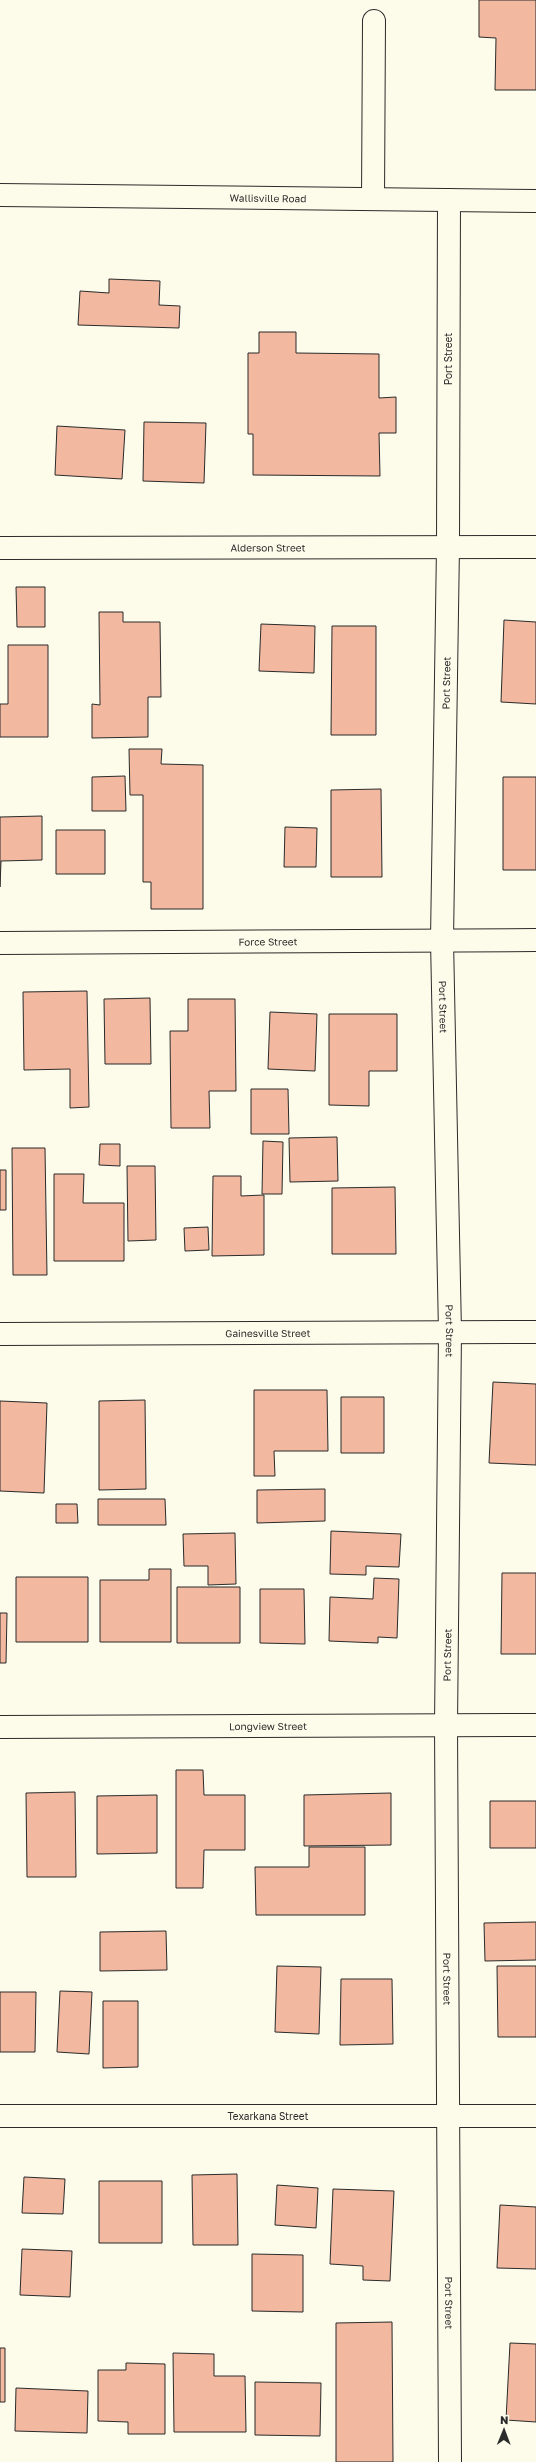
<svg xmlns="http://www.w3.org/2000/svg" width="536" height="2462" font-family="'Golos Text',sans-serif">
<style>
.building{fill:#f2b8a0;stroke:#2b2b2b}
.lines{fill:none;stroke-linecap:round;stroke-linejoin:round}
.minor-casing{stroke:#2b2b2b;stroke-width:24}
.major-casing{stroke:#2b2b2b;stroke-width:24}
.minor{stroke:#fdfbea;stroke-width:22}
.major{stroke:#fdfbea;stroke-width:22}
.labels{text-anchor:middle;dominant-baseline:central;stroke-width:3;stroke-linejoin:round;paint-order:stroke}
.street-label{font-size:10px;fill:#2b2b2b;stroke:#fdfbea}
</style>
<rect width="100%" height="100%" fill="#fdfbea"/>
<path class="building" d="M479 0H536V90H495L496 38 479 37Z
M109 279 160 281 159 305 180 306 179 328 78 325 80 291 109 293Z
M259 332H296V353L379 354V398L396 397V433H379L380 476 253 475V434H248V353H259Z
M144 422 206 423 204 483 143 481Z
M57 426 125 430 122 479 55 475Z
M16 587H45V627H17Z
M99 612H123V622H160L161 697H148V737L92 738V704L100 705Z
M504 620 536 622V704L501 702Z
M261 624 315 626 314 673 259 671Z
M332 626H376V735H331Z
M8 645H48V737H0V704H8Z
M129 749H162L161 764 203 765V909H151V882H143V795H130Z
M125 776 126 811H92V777Z
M503 777H536V870H503Z
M381 789 382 877H331V790Z
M42 816V860L1 861 0 887V817Z
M285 827 317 828 316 867H284Z
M56 830H105V874H56Z
M87 991 89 1107 70 1108V1069L24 1070 23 992Z
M150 998 151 1064H105L104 999Z
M188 999H235L236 1091H209L210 1128H171L170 1031H188Z
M270 1012 317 1014 315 1071 268 1069Z
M329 1014H397V1071H369V1106L329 1105Z
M251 1089H288L289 1134H251Z
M337 1137 338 1181 290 1182 289 1138Z
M263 1141 283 1142 282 1194H262Z
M100 1144H120V1166L99 1165Z
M12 1148H45L47 1275H13Z
M127 1166H155L156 1240 128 1241Z
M0 1170H6V1210H0Z
M54 1174H84L83 1203H124V1261H54Z
M213 1176H241V1196L264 1195V1255L212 1256Z
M395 1187 396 1254H332V1188Z
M208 1227 209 1250 185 1251 184 1228Z
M493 1382 536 1384V1465L489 1463Z
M254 1390H327L328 1451H274L275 1476H254Z
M341 1397H384V1453H341Z
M145 1400 146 1489 99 1490V1401Z
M0 1401 47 1403 44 1493 0 1491Z
M325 1489V1521L257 1523V1490Z
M98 1499H165L166 1525H98Z
M56 1504H77L78 1523H56Z
M331 1531 401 1534 399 1567 366 1566V1575L330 1574Z
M235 1533 236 1584 208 1585V1566H184L183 1534Z
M149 1569H171V1642H100V1580H149Z
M502 1573H536V1654H501Z
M16 1577H88V1642H16Z
M374 1578 399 1579 397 1638 378 1637V1643L329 1641 330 1597 373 1599Z
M177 1587H240V1643H177Z
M260 1589H304L305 1644 260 1643Z
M0 1613H7L6 1663H0Z
M176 1770H203L204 1795H245V1850H204L203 1888H176Z
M75 1792 76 1877H27L26 1793Z
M391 1793V1845L304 1846V1795Z
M157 1795V1853L97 1854V1796Z
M490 1801H536V1848H490Z
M309 1847H365V1915H256L255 1867H309Z
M536 1922V1960L485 1961 484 1923Z
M166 1931 167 1970 100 1971V1932Z
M277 1966 321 1967 319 2034 275 2032Z
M497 1966H536V2037H498Z
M341 1979H392L393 2044 340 2045Z
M60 1991 92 1992 89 2054 57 2052Z
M0 1992H36L35 2052H0Z
M103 2001H138V2067L103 2068Z
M237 2174 238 2245H193L192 2175Z
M24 2177 65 2179 63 2214 22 2213Z
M99 2181H162V2243H99Z
M277 2185 318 2188 316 2228 275 2225Z
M333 2189 394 2191 390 2281 363 2280V2266L330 2264Z
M500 2205 536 2207V2269L497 2268Z
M22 2249 72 2251 70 2297 20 2295Z
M252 2254 303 2255V2312L252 2311Z
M392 2322 393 2462H336V2323Z
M510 2343 536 2344V2422L506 2420Z
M0 2348H5V2402H0Z
M173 2353 214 2354V2376H245L246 2432H174Z
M126 2363 165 2364V2434H128V2422L98 2421V2370H126Z
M255 2382 321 2383 320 2436 255 2435Z
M16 2388 88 2391 87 2433 15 2431Z"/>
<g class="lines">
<defs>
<g id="minor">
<path d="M373 199 374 21"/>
<path id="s1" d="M449 200 448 546 442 940 450 1332 446 1725 450 2462"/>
<path id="s2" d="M0 548 536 547"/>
<path id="s3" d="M0 943 536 940"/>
<path id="s4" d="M0 1334 536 1332"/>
<path id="s5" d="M0 1727 536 1725"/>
<path id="s6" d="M0 2116H536"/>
</g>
<g id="major">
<path id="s7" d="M0 195 536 201"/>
</g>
</defs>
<use href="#minor" class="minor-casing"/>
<use href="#major" class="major-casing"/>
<use href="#minor" class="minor"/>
<use href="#major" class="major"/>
</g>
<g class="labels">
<g class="street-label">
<text stroke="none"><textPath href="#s7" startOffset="268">Wallisville Road</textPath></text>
<text transform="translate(448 359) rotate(-90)">Port Street</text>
<text stroke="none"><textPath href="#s2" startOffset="268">Alderson Street</textPath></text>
<text transform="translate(446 683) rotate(-89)">Port Street</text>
<text stroke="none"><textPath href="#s3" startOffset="268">Force Street</textPath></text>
<text stroke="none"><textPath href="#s1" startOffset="807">Port Street</textPath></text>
<text stroke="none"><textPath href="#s1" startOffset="1131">Port Street</textPath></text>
<text stroke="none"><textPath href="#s4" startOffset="268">Gainesville Street</textPath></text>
<text transform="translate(447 1655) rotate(-89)">Port Street</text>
<text stroke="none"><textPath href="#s5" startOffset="268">Longview Street</textPath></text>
<text stroke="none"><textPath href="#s1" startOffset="1779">Port Street</textPath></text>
<text stroke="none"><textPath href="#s6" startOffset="268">Texarkana Street</textPath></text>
<text stroke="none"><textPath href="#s1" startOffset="2103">Port Street</textPath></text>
</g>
</g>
<g transform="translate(504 2430) rotate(1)" stroke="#fdfbea" stroke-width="3" paint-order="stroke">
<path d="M0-3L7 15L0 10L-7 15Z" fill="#2b2b2b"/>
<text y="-6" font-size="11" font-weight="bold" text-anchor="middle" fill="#2b2b2b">N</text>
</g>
</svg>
